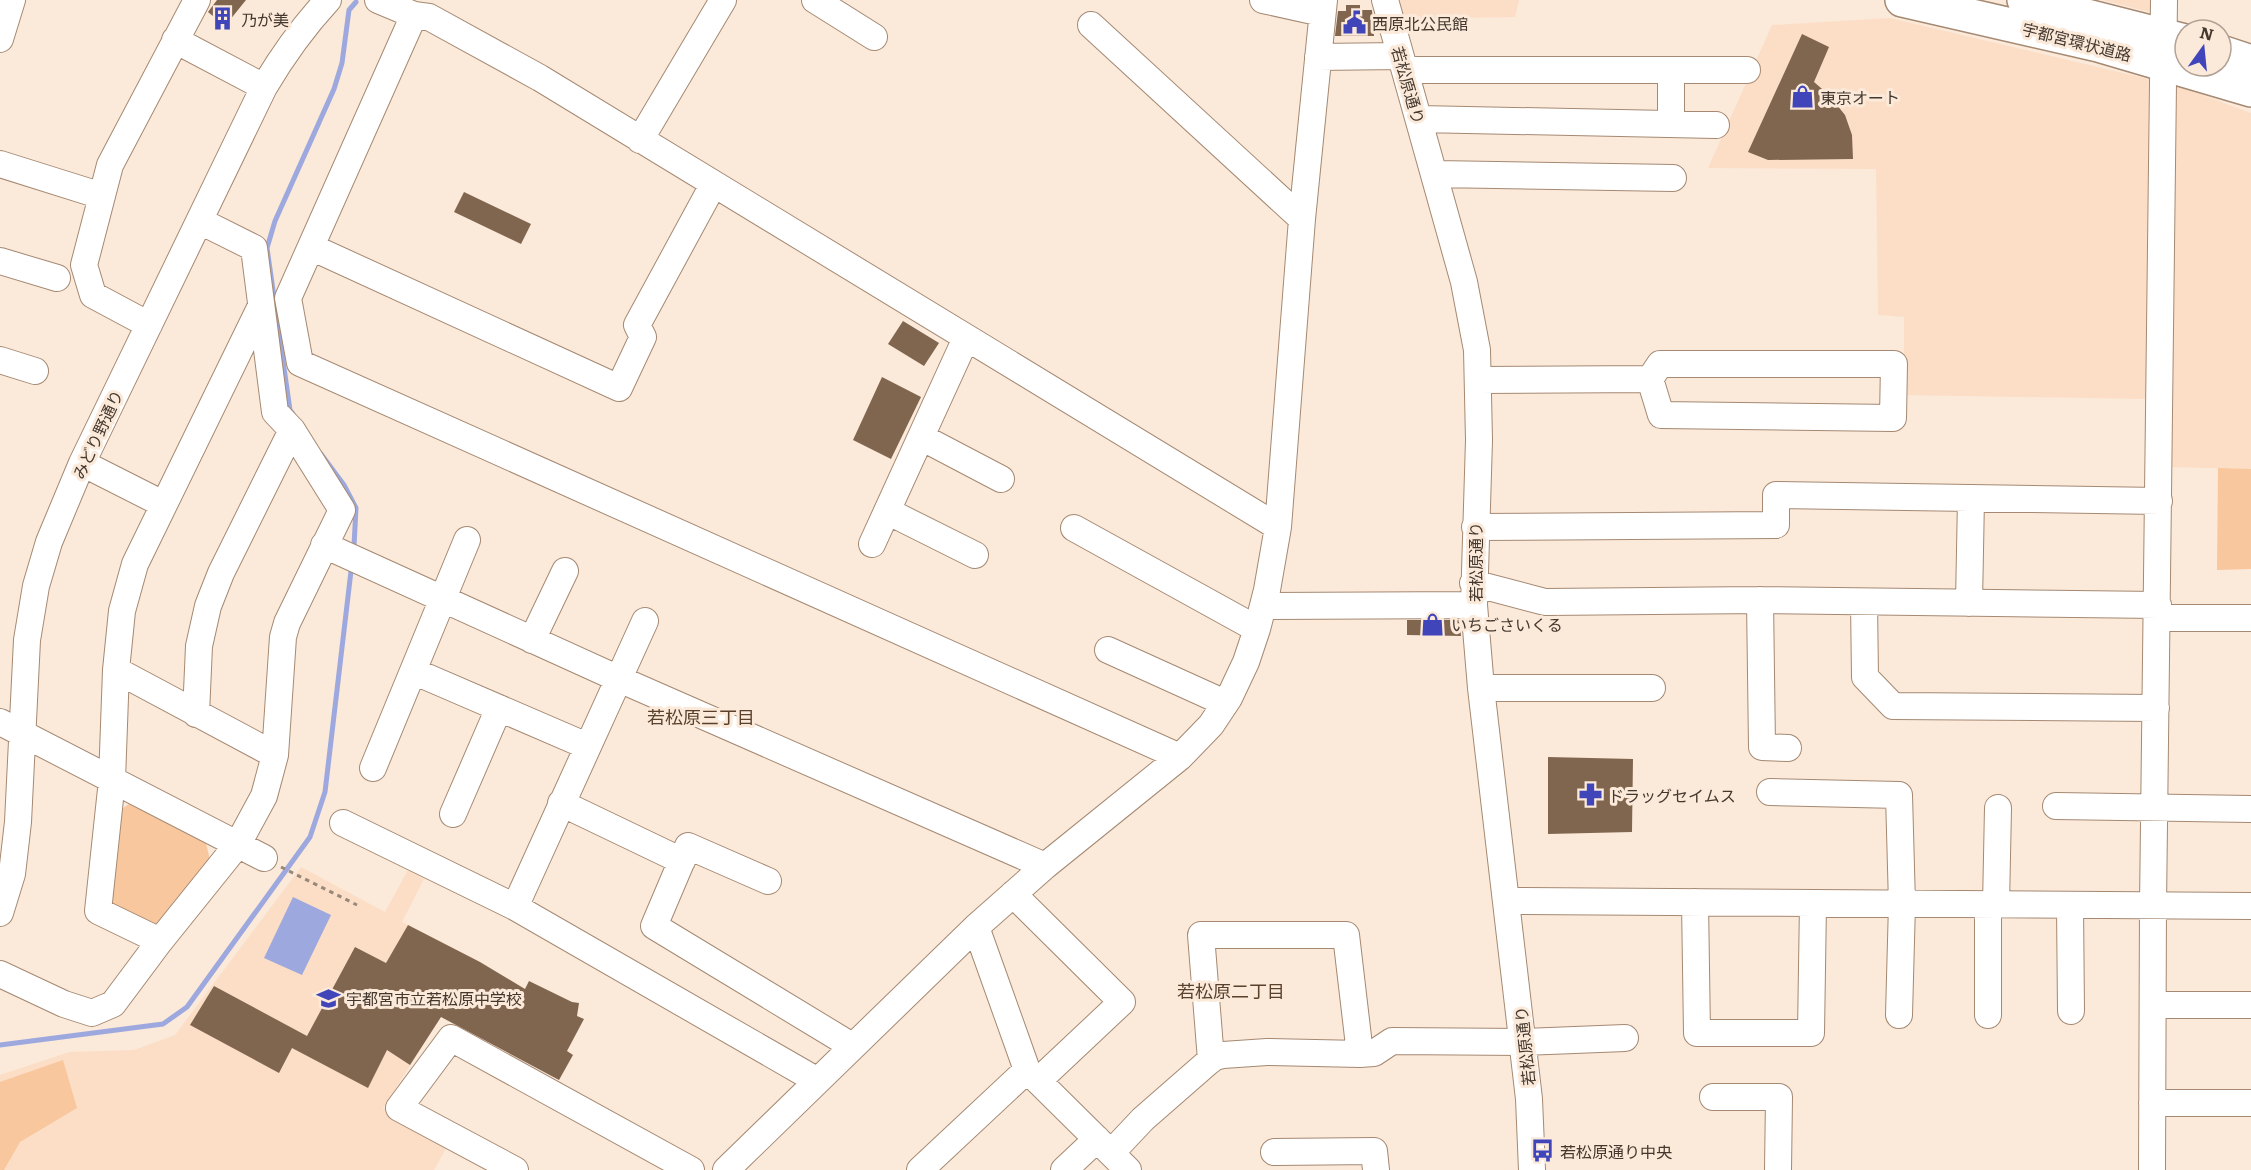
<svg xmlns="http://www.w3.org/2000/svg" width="2251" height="1170" font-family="Literata,'Noto Sans JP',serif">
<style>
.built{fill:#fcdec6}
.green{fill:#f8c79e}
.water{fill:#9da8de}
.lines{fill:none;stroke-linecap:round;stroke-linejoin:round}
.stream{stroke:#9da8de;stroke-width:5}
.building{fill:#80664f}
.minor-casing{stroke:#a58972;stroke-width:28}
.highway-casing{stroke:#a58972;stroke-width:36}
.path{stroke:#97887c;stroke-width:3;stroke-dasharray:4.5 4.5;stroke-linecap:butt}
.minor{stroke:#fff;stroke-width:26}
.highway{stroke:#fff;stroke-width:33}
.labels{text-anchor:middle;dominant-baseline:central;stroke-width:6;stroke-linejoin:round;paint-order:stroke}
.poi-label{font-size:16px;fill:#44382e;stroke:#fbe9da;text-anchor:start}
.street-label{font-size:16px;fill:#44382e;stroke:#fbe9da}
.neighbourhood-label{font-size:18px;fill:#5a412c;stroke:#fbe9da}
</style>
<rect width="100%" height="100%" fill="#fbe9da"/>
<path class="built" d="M1397 0H1519L1515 17 1402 19Z
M2102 0H2154V13Z
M1890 18 2178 86 2251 113V469L2169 467 2150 171 2146 399 1904 395V317L1878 315 1876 169 1708 168 1772 25Z
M301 867 385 912 408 870 424 879 402 922 477 961 383 1108 448 1145 434 1170H0V1075L69 1052 134 1050 175 1035Z"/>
<path class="green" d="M2218 468 2251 469V569L2217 570Z
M129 804 206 843 210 860 158 932 106 905 120 810Z
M63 1060 77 1108 20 1142 4 1170H0V1082Z"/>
<path class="water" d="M293 897 331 915 302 975 264 958Z"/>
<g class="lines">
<path class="stream" d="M293 414 290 410 267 248 275 221 334 89 342 63 349 10 356 2
M321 454 344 485 356 508 354 546
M0 1045 163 1024 187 1007 310 837 325 792 351 571"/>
</g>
<path class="building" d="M217 0H246L225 26 208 12Z
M1346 5H1360V10H1372L1374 36H1335L1338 11H1346Z
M1802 34 1829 47 1814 82 1828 94 1845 115 1852 135 1853 159 1768 160 1748 152Z
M464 192 531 224 521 244 454 212Z
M903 321 939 343 924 366 888 344Z
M882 377 921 397 891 459 853 440Z
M1407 620H1459L1461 636 1407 635Z
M1548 757 1633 759 1632 832 1548 834Z
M408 925 480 962 525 989 529 981 572 1002 579 1003 577 1016 584 1019 567 1051 573 1055 559 1080 441 1017 410 1065 387 1050 368 1088 292 1048 279 1073 190 1025 214 986 307 1036 355 947 386 963Z"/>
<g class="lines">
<defs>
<path id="minor" d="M378 0 414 15 288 298 300 363 1180 757
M815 0 874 37
M1263 0 1322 13
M1385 0 1464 282 1477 350 1479 440 1474 605 1481 688 1529 1099 1532 1170
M414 15 429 17 540 78 1278 527
M1091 25 1302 219
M0 39 12 0
M175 40 264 87
M1318 57 1400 56
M1405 70H1747
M1671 70V124
M1419 119 1716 125
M640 140 723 0
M0 164 102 196
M1436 174 1673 178
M200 221 254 248 275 412 292 430 342 510 287 623 283 637 275 755 264 796 238 844 160 941 98 911 112 780 116 670 122 611 135 564 260 308
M311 247 619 388 643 337 637 325 713 185
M0 261 57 278
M149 325 93 295 84 265 110 165 197 0
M0 360 35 371
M1478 380 1650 379 1660 364H1894L1893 418 1661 415 1650 379
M921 437 1001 479
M82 463 163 504
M887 511 975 555
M1475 527 1776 525V495L2159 501
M1074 528 1257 629
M467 540 413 671 587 746
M872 544 966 338
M324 545 619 679 1045 866
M1473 583 1545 602 1760 600 2158 605
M1760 600 1762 747 1788 748
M1864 602 1865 677 1893 706 2156 708
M1969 603 1971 498
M1263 606 1474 605
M2158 618H2251
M645 621 515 907 816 1080
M532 640 565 571
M1108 650 1225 703
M116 670 275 755
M1481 688H1652
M196 714 199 646 208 606 221 573 292 430
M0 722 264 858
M373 768 413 671
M1770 792 1899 795 1902 904 1899 1015
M561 803 682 861
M2056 806 2251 809
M453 814 499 708
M343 823 515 907
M768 881 688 846 654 926 852 1046
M1013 894 1122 1002 1038 1081
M1508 901 2251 906
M1695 902 1697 1033H1811L1813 903
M1988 905V1015
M1996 905 1998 808
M2070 906 2071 1011
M0 913 12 874 18 822 27 640 36 586 49 542 82 463 264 87C283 55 303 27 328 0
M976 927 1027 1070 1128 1170
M0 974 64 1004 92 1013 113 1004 160 941
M2153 1005H2251
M1211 1060 1201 935H1346L1360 1054
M1713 1097H1779L1778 1170
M2152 1103H2251
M1274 1152 1374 1151 1376 1170
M1111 1153 1143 1119 1214 1057 1223 1055 1267 1052 1360 1054 1374 1053 1392 1041 1523 1042 1625 1038
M515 1170 399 1108 451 1038 691 1170
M726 1170 976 927 1045 866 1180 757 1211 725 1229 698 1246 662 1257 629 1267 590 1278 527 1302 219 1324 0
M920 1170 1027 1070
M1064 1170 1097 1139
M2152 1170 2153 906 2164 0"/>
<path id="highway" d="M1902 0 2098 45 2251 90
M2024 0 2185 41
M2221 52 2251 62"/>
</defs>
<use href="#minor" class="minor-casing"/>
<use href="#highway" class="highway-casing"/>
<path class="path" d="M281 867 357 905"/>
<use href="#minor" class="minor"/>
<use href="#highway" class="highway"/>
</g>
<defs>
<symbol id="building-bare" viewBox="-9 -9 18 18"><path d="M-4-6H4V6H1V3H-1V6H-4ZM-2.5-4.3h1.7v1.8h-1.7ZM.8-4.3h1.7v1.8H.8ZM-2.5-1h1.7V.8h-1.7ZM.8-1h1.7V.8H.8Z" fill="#4045ba" stroke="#fbe9da" stroke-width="2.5" paint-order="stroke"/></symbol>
<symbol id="civic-bare" viewBox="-9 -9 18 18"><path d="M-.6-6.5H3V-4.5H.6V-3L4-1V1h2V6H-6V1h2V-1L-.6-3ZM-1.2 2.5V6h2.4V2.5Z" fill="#4045ba" stroke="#fbe9da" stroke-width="2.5" paint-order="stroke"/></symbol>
<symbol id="shop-bare" viewBox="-9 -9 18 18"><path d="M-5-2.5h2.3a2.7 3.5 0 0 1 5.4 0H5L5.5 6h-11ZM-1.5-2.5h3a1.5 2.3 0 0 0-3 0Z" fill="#4045ba" stroke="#fbe9da" stroke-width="2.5" paint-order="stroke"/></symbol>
<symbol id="pharmacy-bare" viewBox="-9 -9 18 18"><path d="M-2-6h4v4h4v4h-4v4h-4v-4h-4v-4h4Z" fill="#4045ba" stroke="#fbe9da" stroke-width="2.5" paint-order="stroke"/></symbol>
<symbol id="school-bare" viewBox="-9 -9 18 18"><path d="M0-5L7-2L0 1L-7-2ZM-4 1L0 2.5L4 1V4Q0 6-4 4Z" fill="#4045ba" stroke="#fbe9da" stroke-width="2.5" paint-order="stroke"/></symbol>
<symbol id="bus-bare" viewBox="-9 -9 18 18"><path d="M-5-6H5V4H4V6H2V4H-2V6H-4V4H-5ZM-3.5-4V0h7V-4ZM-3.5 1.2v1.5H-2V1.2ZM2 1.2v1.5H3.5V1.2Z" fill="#4045ba" stroke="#fbe9da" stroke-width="2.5" paint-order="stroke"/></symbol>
</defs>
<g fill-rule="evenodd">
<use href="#building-bare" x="206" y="2" width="33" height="33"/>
<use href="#civic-bare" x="1338" y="6" width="33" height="33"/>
<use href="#shop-bare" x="1786" y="80" width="33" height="33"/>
<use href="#shop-bare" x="1416" y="608" width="33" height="33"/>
<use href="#pharmacy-bare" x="1574" y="778" width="33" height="33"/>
<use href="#school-bare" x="312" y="982" width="33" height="33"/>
<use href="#bus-bare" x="1526" y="1134" width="33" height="33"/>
</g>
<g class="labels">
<g class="poi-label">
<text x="241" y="19">乃が美</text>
<text x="1372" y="23">西原北公民館</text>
<text x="1820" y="97">東京オート</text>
<text x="1451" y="624">いちごさいくる</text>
<text x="1608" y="795">ドラッグセイムス</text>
<text x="346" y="998">宇都宮市立若松原中学校</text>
<text x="1560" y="1151">若松原通り中央</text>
</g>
<g class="street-label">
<text transform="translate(2077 41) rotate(14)">宇都宮環状道路</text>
<text transform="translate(1409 85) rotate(74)">若松原通り</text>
<text transform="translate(97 434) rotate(-65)">みどり野通り</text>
<text transform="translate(1475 562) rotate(-90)">若松原通り</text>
<text transform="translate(1524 1046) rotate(-96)">若松原通り</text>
</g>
<g class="neighbourhood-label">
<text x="701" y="716">若松原三丁目</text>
<text x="1231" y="990">若松原二丁目</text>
</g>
</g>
<g transform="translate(2203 48) rotate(15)"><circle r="28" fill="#fbe9da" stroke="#b2a295" stroke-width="1.5"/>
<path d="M0-4.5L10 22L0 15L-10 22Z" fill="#4045ba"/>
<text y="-9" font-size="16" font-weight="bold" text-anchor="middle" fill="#44382e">N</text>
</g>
</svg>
